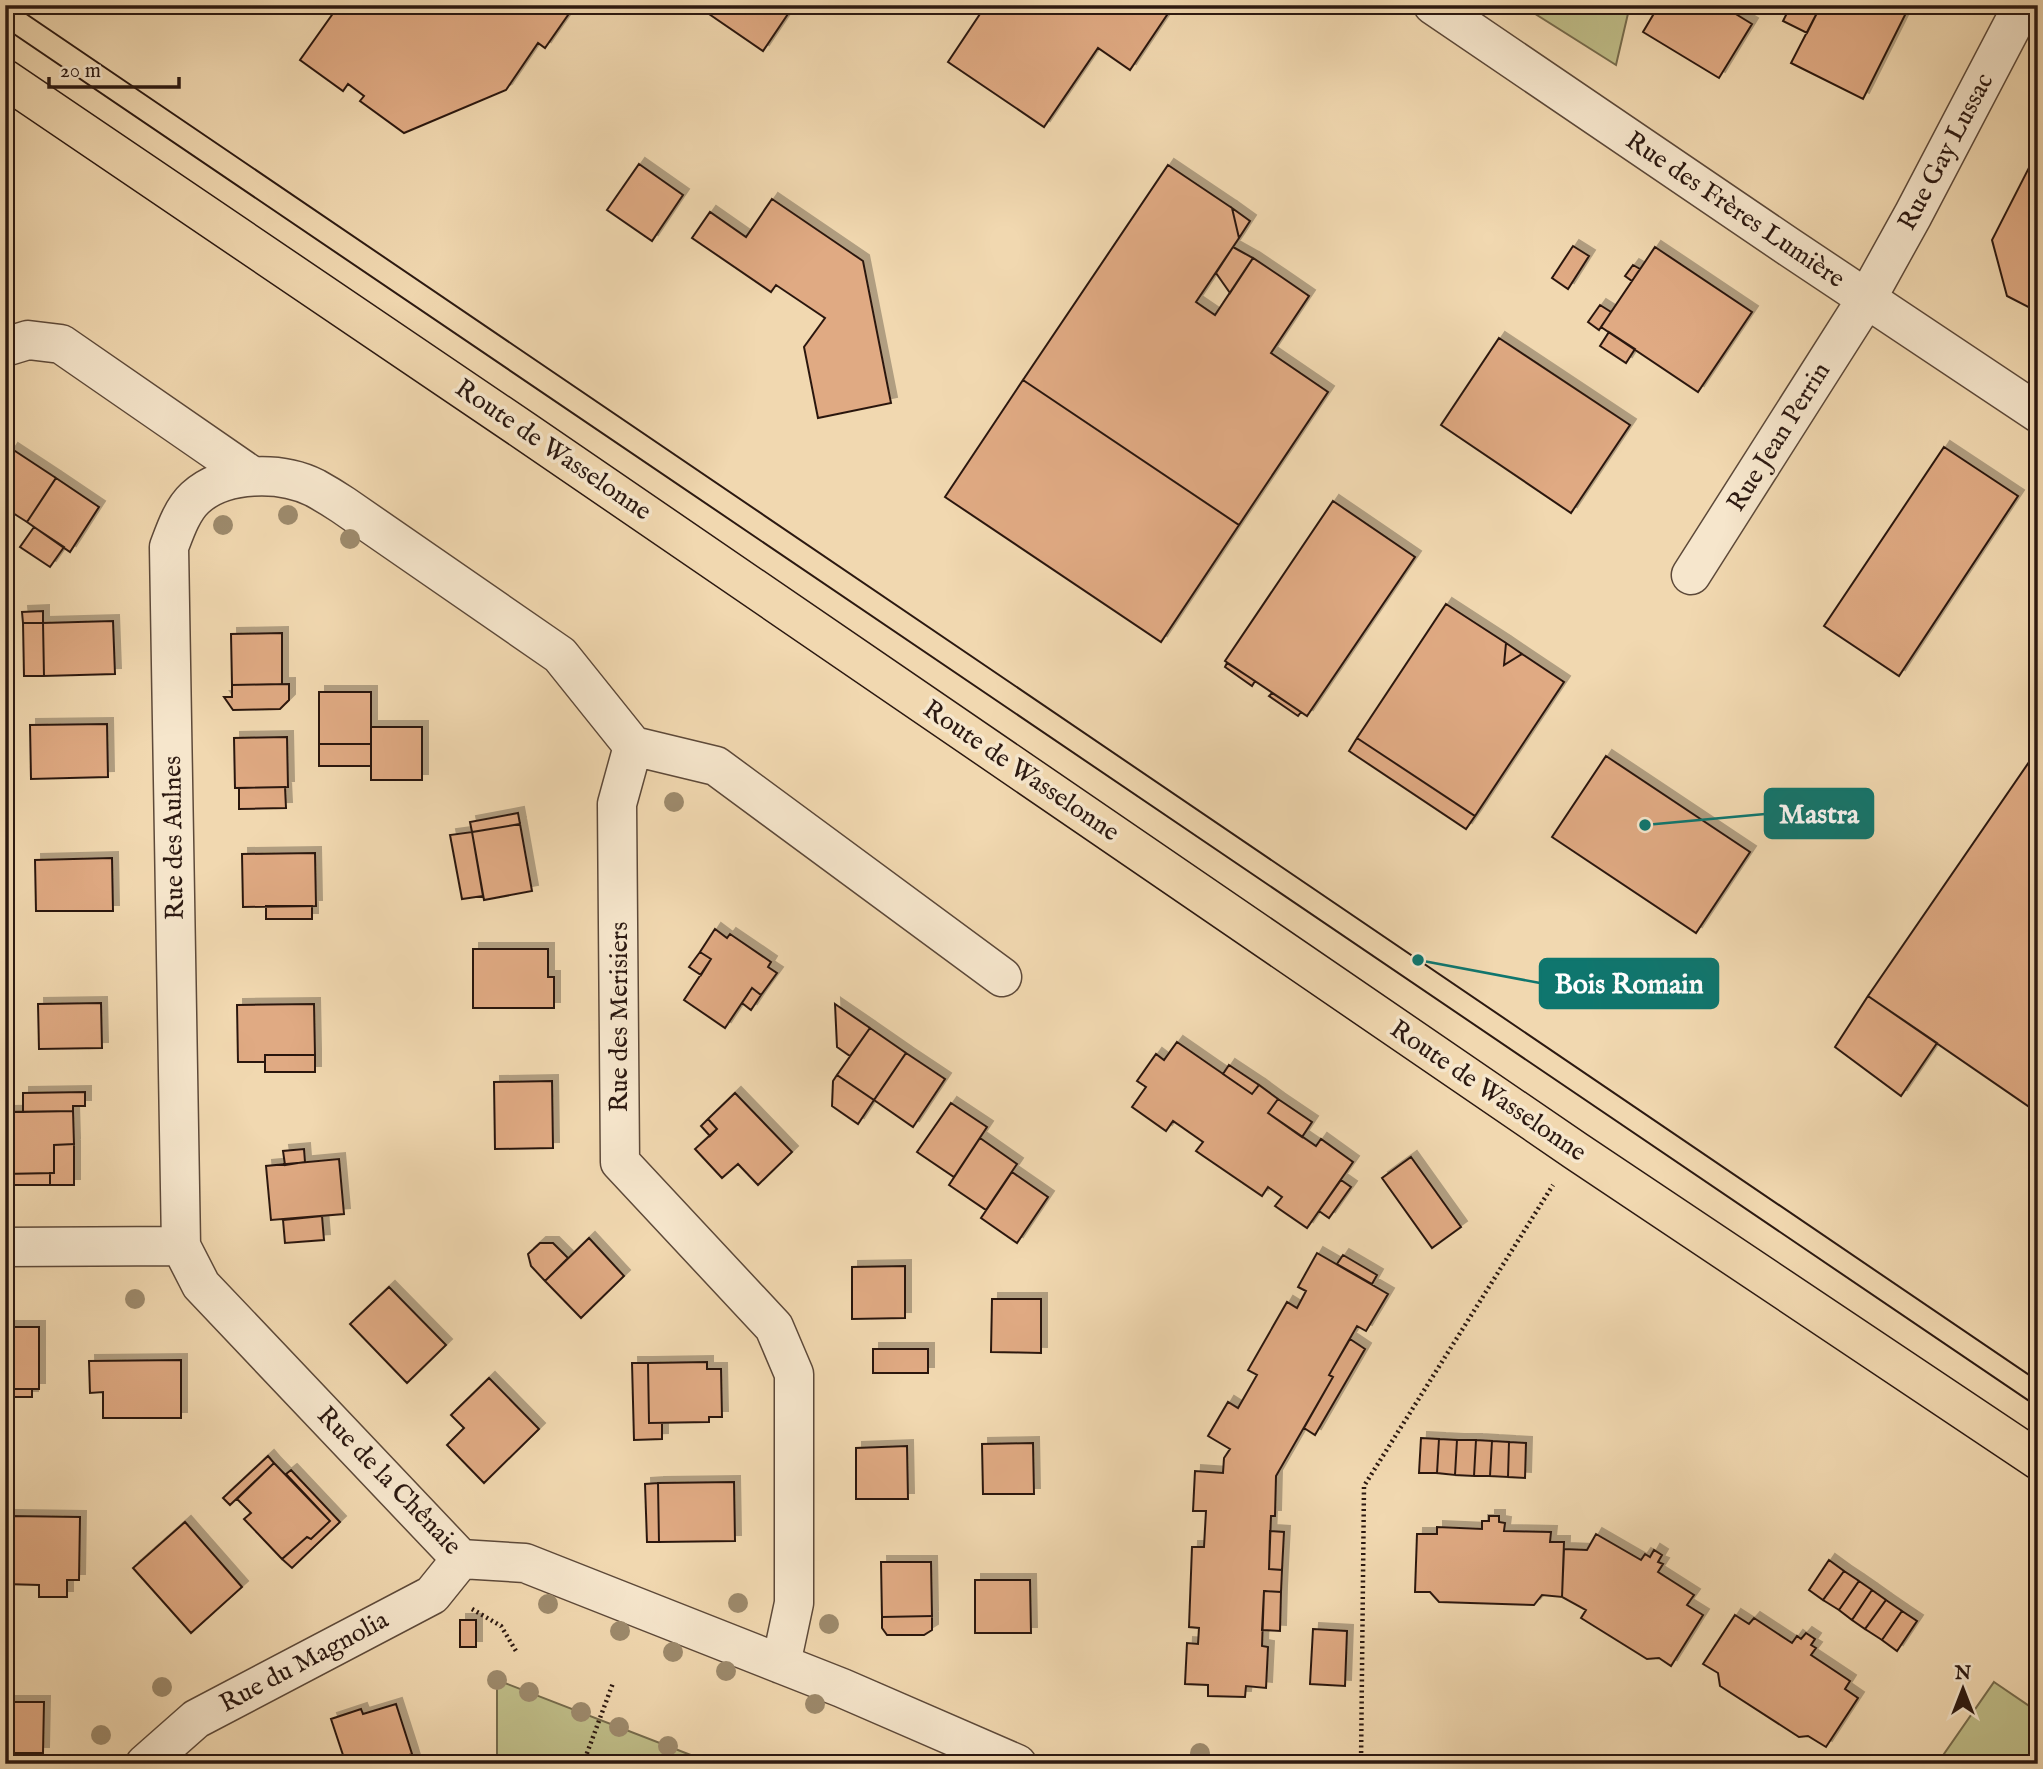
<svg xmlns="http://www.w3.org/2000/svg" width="2043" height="1769" font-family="'IM FELL English',serif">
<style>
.green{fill:#bfbd88;stroke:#766b4c;stroke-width:2}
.building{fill:#e0aa83;stroke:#2c1911;stroke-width:2;filter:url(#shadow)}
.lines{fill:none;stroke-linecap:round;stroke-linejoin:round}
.street-casing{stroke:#5d4939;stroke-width:41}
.primary-casing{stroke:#2c1911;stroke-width:41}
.path{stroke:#2c1911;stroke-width:4.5;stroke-dasharray:2 3.5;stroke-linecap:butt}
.street{stroke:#f6e6cc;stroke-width:38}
.primary{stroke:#f1d8b0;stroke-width:38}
.tram{stroke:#2c1911;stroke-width:2}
.tree{fill:#9d8a6c}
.labels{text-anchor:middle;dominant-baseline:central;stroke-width:7;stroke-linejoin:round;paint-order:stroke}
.street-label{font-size:26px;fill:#2c1911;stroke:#f6e6cc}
.leader{fill:none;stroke:#0f766e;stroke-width:2.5}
.callout-dot{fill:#0f766e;stroke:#f6e6cc;stroke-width:2.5}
.callout{fill:#0f766e;stroke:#0f766e;stroke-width:2.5}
.callout-label{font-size:28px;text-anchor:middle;font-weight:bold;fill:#fff}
</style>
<defs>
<filter id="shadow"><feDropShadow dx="6" dy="-6" stdDeviation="0" flood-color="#0004"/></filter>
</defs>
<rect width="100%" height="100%" fill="#f1d8b0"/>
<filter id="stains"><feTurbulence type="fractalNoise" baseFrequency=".00286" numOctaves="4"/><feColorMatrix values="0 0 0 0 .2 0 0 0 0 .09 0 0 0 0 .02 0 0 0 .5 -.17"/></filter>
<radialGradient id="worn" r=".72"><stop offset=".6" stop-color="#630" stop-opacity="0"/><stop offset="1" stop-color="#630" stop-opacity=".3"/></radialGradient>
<path class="green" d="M1521 5H1630L1616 65Z
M497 1680 714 1764H497Z
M1994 1682 2038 1712V1764H1937Z"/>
<path class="building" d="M339 5H575L545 48 538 43 506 90 404 133 360 101 364 96 348 84 343 91 300 60Z
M709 5H794L763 51 709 14 713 8Z
M986 5H1165L1171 9 1130 70 1098 48 1044 127 948 62Z
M1659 5H1721L1752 24 1719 78 1643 32Z
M1791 5H1821L1807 33 1783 21Z
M1821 5H1910L1863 99 1791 63Z
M2038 150V312L2007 296 1992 240Z
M639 164 683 195 652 241 607 210Z
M1168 165 1232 208 1239 238 1196 302 1215 315 1253 258 1280 276 1309 296 1271 353 1328 392 1239 525 1023 380Z
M772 199 863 261 891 403 818 418 804 347 825 318 776 285 771 292 692 238 710 212 746 237Z
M1232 208 1250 221 1239 238Z
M1573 246 1589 256 1568 289 1552 278Z
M1233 247 1253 258 1230 293 1216 273Z
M1655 247 1752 312 1698 392 1601 327Z
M1633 265 1640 269 1632 281 1625 276Z
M1600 305 1611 312 1599 330 1588 322Z
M1609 332 1635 349 1626 363 1600 346Z
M1499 338 1630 425 1571 513 1441 425Z
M1023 380 1239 525 1161 642 945 497Z
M1944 447 2018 496 1899 676 1824 626Z
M12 449 56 478 27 522 5 508V460Z
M56 478 99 507 70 552 27 522Z
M1333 501 1415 557 1307 716 1225 661Z
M34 527 64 547 50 567 20 547Z
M1446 604 1506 643 1504 665 1522 654 1564 682 1475 816 1357 738Z
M43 611V623H23L22 612Z
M113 621 115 674 44 676 43 623Z
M23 623H43L44 676H24Z
M282 633V684L232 685 231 634Z
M1506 643 1522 654 1504 665Z
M1227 663 1255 681 1252 686 1225 667Z
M289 684V700L280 709 233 710 224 697H232V685Z
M319 692H371V744H319Z
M1272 693 1301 712 1298 716 1269 696Z
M107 724 108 777 31 779 30 725Z
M371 727H422V780H371Z
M287 737 288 787 235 788 234 738Z
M1357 738 1475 816 1466 829 1349 751Z
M319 744H371V766H319Z
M2038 749V1113L1868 996Z
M1606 756 1750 852 1696 933 1552 837Z
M285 787 286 808 239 809V788Z
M518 813 520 824 472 832 470 822Z
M520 824 532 891 484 900 472 832Z
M472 832 483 896 462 899 450 835Z
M315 853 316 906 243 907 242 854Z
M112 858 113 911H36L35 860Z
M266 906H312V919H266Z
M715 929 727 938 730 934 771 962 768 967 777 973 761 995 752 988 725 1028 684 1000 711 959 700 952Z
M473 949H548V977H554V1008H473Z
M700 952 711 959 701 975 689 967Z
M752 988 761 995 751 1010 742 1003Z
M1868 996 1937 1043 1901 1096 1835 1047Z
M101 1003 102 1048 39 1049 38 1004Z
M314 1004 315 1055H265V1062H238L237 1005Z
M835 1004 870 1028 850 1056 837 1047Z
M870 1028 906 1053 874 1100 837 1075Z
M1177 1042 1252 1094 1259 1085 1278 1099 1268 1113 1316 1146 1321 1139 1353 1162 1307 1228 1275 1206 1282 1197 1268 1187 1262 1196 1196 1151 1203 1142 1173 1121 1166 1131 1132 1107 1146 1087 1137 1081 1156 1054 1164 1060Z
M906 1053 945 1079 913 1127 874 1100Z
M265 1055H315V1072H265Z
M1229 1065 1259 1085 1252 1094 1223 1074Z
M837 1075 874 1100 858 1124 832 1106 833 1081Z
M552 1081 553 1148 495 1149 494 1082Z
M85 1092V1106H73V1111L23 1112V1093Z
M735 1093 792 1152 758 1185 738 1164 722 1178 695 1149 717 1129 708 1119Z
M1278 1099 1312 1122 1302 1137 1268 1113Z
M951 1103 987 1127 954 1177 917 1152Z
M73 1111 74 1144 54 1145V1173L5 1174V1112Z
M708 1119 717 1129 710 1136 701 1126Z
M980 1138 1017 1164 986 1210 949 1185Z
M74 1144V1185H50V1173H54V1145Z
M304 1149 305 1162 285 1165 283 1151Z
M1411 1157 1461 1227 1432 1248 1382 1178Z
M339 1159 344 1214 271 1220 266 1166Z
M1012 1172 1048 1197 1017 1243 981 1218Z
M50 1173V1185H5V1174Z
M1341 1180 1351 1187 1329 1218 1319 1211Z
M322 1216 324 1240 285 1243 283 1220Z
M589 1238 624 1276 581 1318 545 1281Z
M540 1243H553L568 1258 545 1281 531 1266 528 1254Z
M1317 1253 1388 1294 1366 1331 1357 1326 1329 1375 1333 1377 1276 1476 1275 1516H1271L1269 1569 1282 1570 1281 1592 1264 1591 1262 1646 1268 1647 1266 1688 1246 1686 1245 1697 1208 1696V1685L1185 1684 1187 1643 1198 1644 1199 1628 1189 1627 1192 1547H1204L1206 1511H1193L1195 1471 1223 1473 1224 1458 1230 1449 1208 1436 1228 1402 1238 1408 1257 1375 1248 1370 1287 1302 1297 1308 1306 1291 1298 1287Z
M1343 1255 1377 1275 1372 1284 1337 1264Z
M905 1266V1318L852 1319V1267Z
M389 1287 446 1345 407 1383 350 1324Z
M992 1299H1041V1353L991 1352Z
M5 1327H39V1389H5Z
M1350 1339 1365 1349 1315 1435 1304 1428 1333 1377 1329 1375Z
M873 1349H928V1373H873Z
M181 1360V1418H103V1392L90 1393 89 1361Z
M707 1362V1369H721L722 1417H709V1422L649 1423 648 1363Z
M632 1363H648L649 1423H662V1439L634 1440Z
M489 1378 539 1429 484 1483 447 1445 464 1428 451 1415Z
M14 1389H32V1397H14Z
M1421 1438 1439 1439 1437 1473H1419Z
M1439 1439 1457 1440 1455 1475 1437 1473Z
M1457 1440H1476L1474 1476 1455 1475Z
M1476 1440 1492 1441 1490 1476H1474Z
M1492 1441 1509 1442 1508 1477 1490 1476Z
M1509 1442 1526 1443 1525 1478 1508 1477Z
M1033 1443 1034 1494H983L982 1444Z
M907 1446 908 1499H856V1448Z
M268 1456 274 1463 230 1505 223 1498Z
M274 1463 330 1521 311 1539 307 1537 282 1559 244 1519 251 1513 237 1499Z
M291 1470 340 1522 292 1568 282 1559 307 1537 311 1539 330 1521 286 1474Z
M734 1482 735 1541 659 1542 658 1483Z
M658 1483 659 1542H647L645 1484Z
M10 1516 80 1517 79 1580H67V1597H39V1585L5 1584V1527H10Z
M1489 1516H1499V1522L1505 1523 1504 1531 1551 1532 1550 1542H1564L1562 1597 1542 1595 1534 1605 1439 1602 1430 1592H1415L1417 1534H1437V1527L1482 1529V1521H1489Z
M185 1522 242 1587 191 1633 133 1568Z
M1270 1531 1284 1532 1282 1570 1269 1569Z
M1596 1534 1641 1560 1645 1554 1650 1557 1654 1550 1662 1555 1658 1562 1663 1564 1658 1572 1694 1595 1687 1605 1703 1615 1671 1666 1659 1658 1647 1659 1581 1618 1586 1610 1562 1597 1564 1549 1587 1550Z
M1829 1560 1844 1571 1823 1600 1809 1590Z
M881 1562H931L932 1616 882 1617Z
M1844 1571 1859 1581 1839 1610 1823 1600Z
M975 1580H1030L1031 1633H975Z
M1859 1581 1872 1590 1852 1620 1839 1610Z
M1872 1590 1886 1600 1865 1629 1852 1620Z
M1264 1591 1281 1592 1280 1631 1262 1630Z
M1886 1600 1902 1611 1882 1640 1865 1629Z
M1902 1611 1917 1621 1897 1651 1882 1640Z
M1735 1615 1749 1624 1754 1618 1792 1643 1797 1636 1801 1639 1806 1633 1815 1639 1811 1645 1816 1648 1811 1655 1850 1681 1845 1689 1858 1698 1826 1747 1808 1736 1799 1737 1720 1686 1718 1673 1703 1664Z
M932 1616V1630L924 1635H887L882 1628V1617Z
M460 1620H476V1647H460Z
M1313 1629 1347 1631 1345 1686 1310 1684Z
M5 1702H44L43 1753H5Z
M396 1704 412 1754 398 1759 399 1764H346L331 1719 361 1709 363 1714Z
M14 1753H35L34 1764H13Z
M412 1754 415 1764H399L398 1759Z"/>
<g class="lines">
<defs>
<path id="street" d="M1433 5 1789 247 2038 413
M5 347 28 340 61 344 252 476
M1691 575 1867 298 1913 215 2023 5
M633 746 560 655 343 505C334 499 324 493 315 488 281 471 224 471 195 498 182 510 175 531 169 547L181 1246 201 1285 461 1559 525 1563 842 1688 1017 1764
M5 1247 181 1246
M781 1664 794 1603V1374L774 1327 620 1162 617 804 633 746 716 766 1002 977
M145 1764 196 1719 432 1595 461 1559"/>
<path id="primary" d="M5 79 526 432 1576 1151 2038 1460"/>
</defs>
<use href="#street" class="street-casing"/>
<use href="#primary" class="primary-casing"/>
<path class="path" d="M472 1609 501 1626 516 1651
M583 1764 613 1683
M1361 1764 1364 1486 1553 1185"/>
<use href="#street" class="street"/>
<use href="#primary" class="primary"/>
<path class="tram" d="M13 5 2038 1381
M5 28 2038 1407"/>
</g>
<g class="tree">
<circle cx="288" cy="515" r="10"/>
<circle cx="223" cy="525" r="10"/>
<circle cx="350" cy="539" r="10"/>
<circle cx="674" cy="802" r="10"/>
<circle cx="135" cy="1299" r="10"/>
<circle cx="738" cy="1603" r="10"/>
<circle cx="548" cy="1604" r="10"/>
<circle cx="829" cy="1624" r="10"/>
<circle cx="620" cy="1631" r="10"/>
<circle cx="673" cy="1652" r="10"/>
<circle cx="726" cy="1671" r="10"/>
<circle cx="497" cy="1680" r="10"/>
<circle cx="162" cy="1687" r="10"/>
<circle cx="529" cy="1692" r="10"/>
<circle cx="815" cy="1704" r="10"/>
<circle cx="581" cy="1712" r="10"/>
<circle cx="619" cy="1727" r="10"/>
<circle cx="101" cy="1735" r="10"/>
<circle cx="668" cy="1746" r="10"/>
<circle cx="1200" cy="1753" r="10"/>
</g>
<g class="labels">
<g class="street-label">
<text transform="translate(1946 152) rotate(-62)">Rue Gay Lussac</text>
<text transform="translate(1735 210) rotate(34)">Rue des Frères Lumière</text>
<text transform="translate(1779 437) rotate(-58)">Rue Jean Perrin</text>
<text transform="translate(553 450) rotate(34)">Route de Wasselonne</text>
<text transform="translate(1021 771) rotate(34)">Route de Wasselonne</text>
<text transform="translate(174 838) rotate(-91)">Rue des Aulnes</text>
<text transform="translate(619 1017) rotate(-90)">Rue des Merisiers</text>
<text transform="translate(1488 1091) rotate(34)">Route de Wasselonne</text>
<text transform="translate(389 1481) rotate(46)">Rue de la Chênaie</text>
<text transform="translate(304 1662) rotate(-28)">Rue du Magnolia</text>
</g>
</g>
<path class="leader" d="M1645 825L1765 814M1418 960L1540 983"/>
<g class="callout-dot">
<circle cx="1645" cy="825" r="7"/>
<circle cx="1418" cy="960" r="7"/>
</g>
<g class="callout">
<rect x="1765" y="789" width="108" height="49" rx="7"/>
<rect x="1540" y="959" width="178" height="49" rx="7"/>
</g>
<g class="callout-label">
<text x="1819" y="823">Mastra</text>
<text x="1629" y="993">Bois Romain</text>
</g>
<rect width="2043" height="1769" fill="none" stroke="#f1d8b0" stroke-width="28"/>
<rect x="7" y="7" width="2029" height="1755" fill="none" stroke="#2c1911" stroke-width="3.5"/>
<rect x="14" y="14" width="2015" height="1741" fill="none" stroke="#2c1911" stroke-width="2"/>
<g transform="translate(1963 1689)" stroke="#f6e6cc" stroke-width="5" paint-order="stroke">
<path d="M0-5L12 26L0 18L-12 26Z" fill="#2c1911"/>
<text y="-10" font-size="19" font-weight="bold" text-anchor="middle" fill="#2c1911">N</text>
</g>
<path d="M49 77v10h130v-10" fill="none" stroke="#2c1911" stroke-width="3.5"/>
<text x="60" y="77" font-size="21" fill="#2c1911" stroke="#f6e6cc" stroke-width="5" paint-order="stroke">20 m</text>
<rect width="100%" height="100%" filter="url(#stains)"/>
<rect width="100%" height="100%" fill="url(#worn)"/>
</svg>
